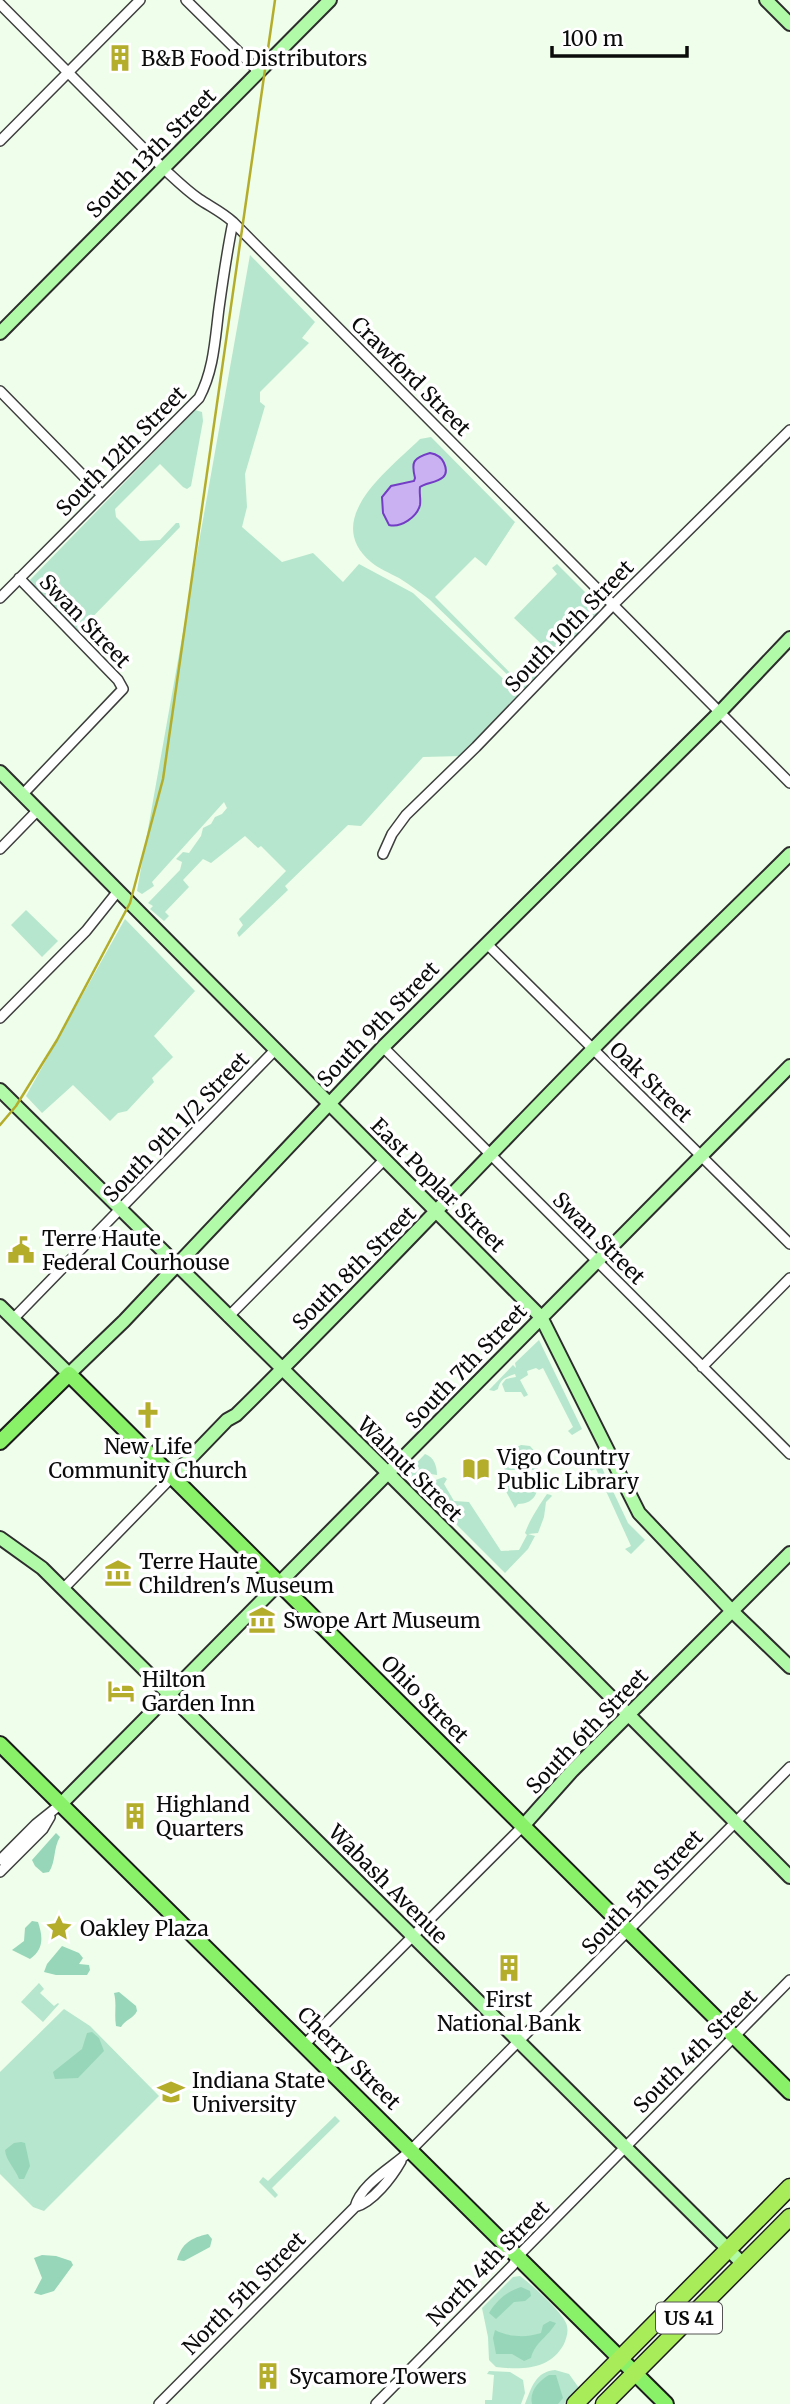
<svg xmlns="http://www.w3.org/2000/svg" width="790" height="2404" font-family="Merriweather,serif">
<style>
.green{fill:#b6e6cd;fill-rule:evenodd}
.forest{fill:#97d6b9}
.water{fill:#cab2f2;stroke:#733dc5;stroke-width:2}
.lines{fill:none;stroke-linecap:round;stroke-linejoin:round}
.street-casing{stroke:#3e3e3e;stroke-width:12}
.secondary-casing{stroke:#2d2d2d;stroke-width:16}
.primary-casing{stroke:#1c1c1c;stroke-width:18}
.highway-casing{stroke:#1c1c1c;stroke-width:19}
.street{stroke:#fff;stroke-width:9}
.secondary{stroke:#b1fba8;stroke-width:12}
.primary{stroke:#88f167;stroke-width:14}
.highway{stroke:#a9ec5a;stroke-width:16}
.rail{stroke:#b3ad2b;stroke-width:2.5}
.labels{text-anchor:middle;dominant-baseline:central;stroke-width:7;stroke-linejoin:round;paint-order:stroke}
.shield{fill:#fff;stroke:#545454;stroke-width:2}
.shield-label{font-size:19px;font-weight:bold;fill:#0b0b0b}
.poi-label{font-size:21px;fill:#0b0b0b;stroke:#fff;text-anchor:start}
.street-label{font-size:21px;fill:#0b0b0b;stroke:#fff}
</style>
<rect width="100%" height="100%" fill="#eefeea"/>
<path class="green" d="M250 255 315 322 302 338 309 343 260 392V402L265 406 245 474 247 507 242 527 282 562 313 553 343 582 359 564 413 593 515 690 524 692 461 756 423 757 361 826 348 825 285 886 288 890 239 937 237 933 243 925 239 919 286 871 261 846 258 848 245 836 211 863 203 859 183 880 189 887 165 912 169 916 164 921 150 909 153 906 148 903 180 870 182 862 176 859 183 852 189 853 201 836 203 828 211 824 215 817 222 814 227 808 224 802 152 882 154 886 142 894 137 891Z
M195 410 202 412 203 421 191 486 187 489 183 487 160 464 115 509 116 517 140 541 160 540 176 523H179L180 527 78 632 31 584 30 580Z
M431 437 515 522 486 566 475 557 435 597 522 685 542 667 545 668 525 689 518 685 430 600C420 592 410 585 399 578 390 573 379 569 371 562 320 519 391 468 420 439ZM442 459 445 471 420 487C419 493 421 498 420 504 417 519 402 524 389 525L383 513 382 502 400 483 411 482 415 479 414 473Z
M557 564 598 605 595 613 599 610 601 612 565 650 559 647 552 654 514 618 557 574 552 568Z
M26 910 58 941 42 957 11 925Z
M125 919 195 991 154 1036 173 1057 152 1078 154 1082 127 1111 118 1113 110 1121 73 1085 42 1113 26 1096Z
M539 1340 582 1429 572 1435 568 1431 573 1427 543 1368 539 1370 536 1368 527 1371 528 1375 520 1380 528 1395 524 1397 521 1392H505L502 1384 506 1379 516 1377 515 1374C506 1377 500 1379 498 1389L494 1391 489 1390 513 1365 516 1368 515 1363Z
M521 1445 530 1446 537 1454 538 1470H505L501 1462 509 1451Z
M595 1453 628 1523 645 1540 631 1554 625 1549 631 1546 596 1469 587 1472 581 1460Z
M425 1454C434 1457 437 1466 437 1475L431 1474 430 1478 420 1486 406 1474Z
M444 1477 447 1479 444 1484 454 1501 469 1502 501 1551 519 1550 527 1535 525 1533C529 1521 540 1504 547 1494L551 1495 552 1496 546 1502 544 1517 538 1533 528 1534 535 1536 528 1549 505 1573 425 1493V1487L433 1481Z
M506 1478 538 1479C539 1493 534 1504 518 1504L515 1508 502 1484Z
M39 1983 44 1989 40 1993 54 2006 58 2003 59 2004 43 2022 21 2002Z
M64 2009 90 2026 159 2096 44 2211 33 2207 0 2174V2072Z
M335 2116 340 2121 272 2188 278 2195 275 2198 259 2182 263 2177 268 2181Z
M520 2276C531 2284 561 2311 566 2323 569 2330 567 2337 564 2344 550 2370 522 2370 496 2367L489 2360 488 2337 482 2308 513 2277Z
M555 2370 569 2374 579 2388 564 2404H525C532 2387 535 2372 555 2370Z
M489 2371 510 2372 523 2380 525 2393 521 2404H485V2400H492L494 2375 487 2374Z"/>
<path class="forest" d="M56 1833 60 1837C53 1848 56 1862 49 1872L43 1873 35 1866 32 1860Z
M32 1921 38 1922C43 1937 44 1949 30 1959L12 1950 24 1941 25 1928Z
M62 1946 79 1953 83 1958 79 1964 89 1965 90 1970 87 1975H56L44 1972 47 1964Z
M119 1992 136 2006 137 2011C133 2019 126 2019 121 2027L116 2026C114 2014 117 2004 114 1993Z
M92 2032 99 2038 104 2051 78 2078 55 2079 53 2072 82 2049 87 2033Z
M21 2142 25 2143 30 2166 24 2179H19C15 2168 6 2161 5 2150L14 2143Z
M208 2234 212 2239 210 2247 184 2261 177 2260C182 2243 191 2238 208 2234Z
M42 2255 56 2256 71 2261 73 2265 54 2291 41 2295 34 2293 42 2278 34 2258Z
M521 2287 530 2291 531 2296 525 2301 514 2302 496 2319 489 2313C497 2300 506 2292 521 2287Z
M550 2321 556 2323C548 2337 535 2342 531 2358L524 2361 512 2354H496L493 2338 495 2330C508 2337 527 2338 541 2333L543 2325Z
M549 2375H556L563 2398 558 2404H532C529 2391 539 2381 549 2375Z"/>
<path class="water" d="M430 453C436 454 441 456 444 463 453 483 428 481 420 487 419 494 421 498 420 505 417 517 401 528 389 525L383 513 382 497 391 486 414 481 415 478C411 462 413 458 430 453Z"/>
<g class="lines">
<defs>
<path id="street" d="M186 0 258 71
M0 4 163 168C175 179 186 190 199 199 211 207 222 212 233 222L790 783
M0 141 140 0
M0 391 102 495
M19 578 118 680 123 689 22 795
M0 598 199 398C214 370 215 339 219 308 223 279 227 251 233 222
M0 849 38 810
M383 854 392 834 406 815 476 747 613 605 790 430
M487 944 790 1244
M0 1018 86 931 118 891
M383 1047 790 1454
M228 1317 385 1159
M13 1319 276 1049
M702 1367 790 1278
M63 1589 172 1477
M0 1860 36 1824 61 1804
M0 1872 43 1829 50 1817
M305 2044 523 1826
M355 2207C361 2183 395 2166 411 2150L790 1767
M159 2404 355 2207C373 2202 392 2177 401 2161
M376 2404 513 2265 518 2256 790 1980"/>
<path id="secondary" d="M766 0 790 24
M0 333 330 0
M0 772 541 1317 639 1513 733 1612 790 1667
M0 1090 388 1473 790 1877
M0 1306 69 1374 124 1321 383 1047 720 712 790 638
M172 1477 227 1420 236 1415C357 1296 472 1172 591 1051 656 984 724 920 790 854
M0 1538 42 1568 743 2264
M61 1804 790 1066
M523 1826 572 1771 790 1553"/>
<path id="primary" d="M0 1442 69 1374 790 2092
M0 1744 666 2404"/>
<path id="highway" d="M575 2404 790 2187
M604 2404 790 2217"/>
</defs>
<use href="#street" class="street-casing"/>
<use href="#secondary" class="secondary-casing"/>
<use href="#primary" class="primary-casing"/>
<use href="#highway" class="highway-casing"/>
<use href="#street" class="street"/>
<use href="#secondary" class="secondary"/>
<use href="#primary" class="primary"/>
<use href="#highway" class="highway"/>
<path class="rail" d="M0 1125 16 1106 57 1040 130 903 163 779 275 0"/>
</g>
<defs>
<symbol id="building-bare" viewBox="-9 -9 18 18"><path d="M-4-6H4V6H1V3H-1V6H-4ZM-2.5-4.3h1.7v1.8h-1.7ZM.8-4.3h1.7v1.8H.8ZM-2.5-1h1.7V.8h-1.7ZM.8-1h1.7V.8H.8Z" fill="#b3ad2b" stroke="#fff" stroke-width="2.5" paint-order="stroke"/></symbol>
<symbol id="civic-bare" viewBox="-9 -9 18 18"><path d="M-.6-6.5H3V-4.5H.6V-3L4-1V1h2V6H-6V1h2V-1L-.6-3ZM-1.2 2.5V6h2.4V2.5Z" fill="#b3ad2b" stroke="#fff" stroke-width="2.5" paint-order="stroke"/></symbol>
<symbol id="church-bare" viewBox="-9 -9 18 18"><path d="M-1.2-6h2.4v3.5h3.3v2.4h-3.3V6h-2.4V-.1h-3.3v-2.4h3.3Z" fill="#b3ad2b" stroke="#fff" stroke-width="2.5" paint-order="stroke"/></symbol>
<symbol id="library-bare" viewBox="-9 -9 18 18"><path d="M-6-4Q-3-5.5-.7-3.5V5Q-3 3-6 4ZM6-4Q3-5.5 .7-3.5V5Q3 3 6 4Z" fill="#b3ad2b" stroke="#fff" stroke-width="2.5" paint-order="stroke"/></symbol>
<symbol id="museum-bare" viewBox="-9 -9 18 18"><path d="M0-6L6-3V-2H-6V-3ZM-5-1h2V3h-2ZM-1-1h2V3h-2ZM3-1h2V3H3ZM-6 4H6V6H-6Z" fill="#b3ad2b" stroke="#fff" stroke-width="2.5" paint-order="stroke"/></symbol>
<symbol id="hotel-bare" viewBox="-9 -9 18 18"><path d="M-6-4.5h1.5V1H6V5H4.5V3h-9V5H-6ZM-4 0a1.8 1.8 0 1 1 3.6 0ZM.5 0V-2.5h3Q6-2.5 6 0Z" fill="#b3ad2b" stroke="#fff" stroke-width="2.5" paint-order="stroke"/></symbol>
<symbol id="sight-bare" viewBox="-9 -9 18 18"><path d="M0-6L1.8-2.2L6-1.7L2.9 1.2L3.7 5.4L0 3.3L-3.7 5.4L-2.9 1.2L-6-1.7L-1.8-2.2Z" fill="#b3ad2b" stroke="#fff" stroke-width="2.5" paint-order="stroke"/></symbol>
<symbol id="university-bare" viewBox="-9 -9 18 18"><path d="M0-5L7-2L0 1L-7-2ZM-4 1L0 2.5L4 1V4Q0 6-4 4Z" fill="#b3ad2b" stroke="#fff" stroke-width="2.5" paint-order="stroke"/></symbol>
</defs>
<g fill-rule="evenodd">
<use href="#building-bare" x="101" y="39" width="38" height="38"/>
<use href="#civic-bare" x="2" y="1231" width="38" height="38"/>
<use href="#church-bare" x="129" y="1396" width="38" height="38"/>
<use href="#library-bare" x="457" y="1450" width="38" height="38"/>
<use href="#museum-bare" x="99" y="1554" width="38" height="38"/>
<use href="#museum-bare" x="243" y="1601" width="38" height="38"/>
<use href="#hotel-bare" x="102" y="1672" width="38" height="38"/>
<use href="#building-bare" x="116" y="1797" width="38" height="38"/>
<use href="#sight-bare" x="40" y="1909" width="38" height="38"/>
<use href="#building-bare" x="490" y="1949" width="38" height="38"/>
<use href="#university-bare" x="152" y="2073" width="38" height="38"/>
<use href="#building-bare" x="249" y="2357" width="38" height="38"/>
</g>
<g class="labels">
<rect class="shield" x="656" y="2302.5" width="66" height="31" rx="5"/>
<g class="shield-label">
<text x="689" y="2318">US 41</text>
</g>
<g class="poi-label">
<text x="141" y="58">B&amp;B Food Distributors</text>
<text x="42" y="1238">Terre Haute<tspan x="42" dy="24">Federal Courhouse</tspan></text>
<text x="148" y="1446" text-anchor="middle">New Life<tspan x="148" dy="24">Community Church</tspan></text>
<text x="497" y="1457">Vigo Country<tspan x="497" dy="24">Public Library</tspan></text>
<text x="139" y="1561">Terre Haute<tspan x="139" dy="24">Children's Museum</tspan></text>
<text x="283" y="1620">Swope Art Museum</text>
<text x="142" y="1679">Hilton<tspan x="142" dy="24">Garden Inn</tspan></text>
<text x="156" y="1804">Highland<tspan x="156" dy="24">Quarters</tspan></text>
<text x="80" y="1928">Oakley Plaza</text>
<text x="509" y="1999" text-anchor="middle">First<tspan x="509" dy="24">National Bank</tspan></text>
<text x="192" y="2080">Indiana State<tspan x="192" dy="24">University</tspan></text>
<text x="289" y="2376">Sycamore Towers</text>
</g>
<g class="street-label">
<text transform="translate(151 153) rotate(-45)">South 13th Street</text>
<text transform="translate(411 376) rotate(45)">Crawford Street</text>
<text transform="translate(121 451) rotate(-45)">South 12th Street</text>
<text transform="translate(85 621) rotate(46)">Swan Street</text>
<text transform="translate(569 626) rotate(-46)">South 10th Street</text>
<text transform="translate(378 1024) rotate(-46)">South 9th Street</text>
<text transform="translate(651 1082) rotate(44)">Oak Street</text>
<text transform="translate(176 1127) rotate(-46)">South 9th 1/2 Street</text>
<text transform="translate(438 1185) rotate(45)">East Poplar Street</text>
<text transform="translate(599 1238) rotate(45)">Swan Street</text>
<text transform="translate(354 1268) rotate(-45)">South 8th Street</text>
<text transform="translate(466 1366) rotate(-46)">South 7th Street</text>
<text transform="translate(410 1469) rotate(45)">Walnut Street</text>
<text transform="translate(425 1699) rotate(45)">Ohio Street</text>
<text transform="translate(587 1731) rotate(-46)">South 6th Street</text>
<text transform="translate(388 1884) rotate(45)">Wabash Avenue</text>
<text transform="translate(642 1892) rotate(-46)">South 5th Street</text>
<text transform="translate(695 2051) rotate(-45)">South 4th Street</text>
<text transform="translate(349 2058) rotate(45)">Cherry Street</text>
<text transform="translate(488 2263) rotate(-46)">North 4th Street</text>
<text transform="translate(244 2293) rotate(-45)">North 5th Street</text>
</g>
</g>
<path d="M552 46v10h135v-10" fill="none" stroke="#0b0b0b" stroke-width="3.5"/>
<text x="562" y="46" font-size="21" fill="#0b0b0b" stroke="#ffffff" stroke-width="5" paint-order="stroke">100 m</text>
</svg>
